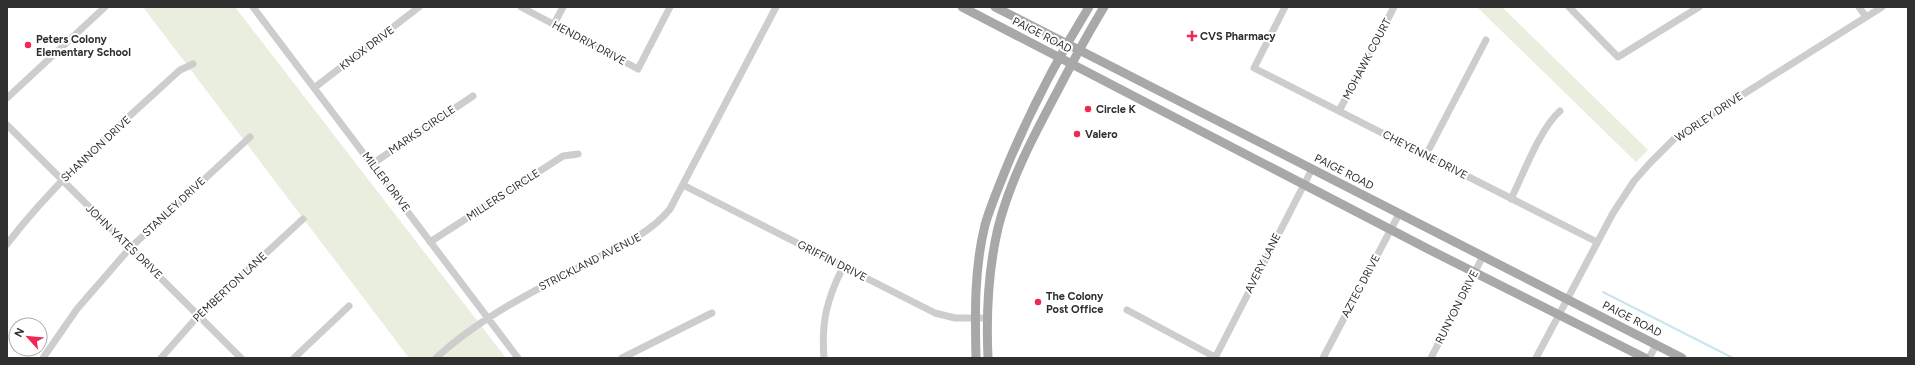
<svg xmlns="http://www.w3.org/2000/svg" width="1915" height="365" font-family="Figtree,sans-serif">
<style>
.green{fill:#e9eede}
.lines{fill:none;stroke-linecap:round;stroke-linejoin:round}
.stream{stroke:#c9e5ef;stroke-width:2}
.minor{stroke:#cdcdcd;stroke-width:7}
.major{stroke:#a8a8a8;stroke-width:9}
.poi-dot{fill:#f02954;stroke:#fff;stroke-width:1.5}
.labels{text-anchor:middle;dominant-baseline:central;stroke-width:4;stroke-linejoin:round;paint-order:stroke}
.street-label{font-size:11px;fill:#303030;stroke:#fff}
.poi-label{font-size:11px;font-weight:bold;fill:#303030;stroke:#fff;text-anchor:start}
</style>
<rect width="100%" height="100%" fill="#fff"/>
<path class="green" d="M143 7H235L506 358H409Z
M1477 7H1502L1648 150 1636 162Z"/>
<g class="lines">
<path class="stream" d="M1603 292 1733 358"/>
<path class="minor" d="M253 7 518 358
M521 7 638 69 670 7
M1285 7 1254 68 1597 242
M1569 7 1618 57 1699 7
M1859 7 1866 17
M554 24 563 7
M314 88 419 7
M7 98 105 7
M1339 111 1394 7
M7 125 241 358
M1426 155 1486 40
M372 164 473 96
M683 185 935 313 955 318H987
M1511 199C1524 173 1539 130 1560 111
M430 242 563 156 578 154
M7 244C57 179 120 125 180 70L193 64
M1127 310 1215 357
M43 358 77 309 130 248 250 137
M161 358 198 316 303 219
M294 358 349 306
M436 358C479 318 532 292 583 265 614 248 647 237 670 209L776 7
M622 358 712 313
M824 358C821 322 827 299 843 267
M1215 358 1312 169
M1323 358 1399 214
M1431 358 1483 256
M1536 358 1613 213 1634 181 1650 163 1677 136 1882 7
M1649 358 1656 345"/>
<path class="major" d="M962 7 1430 250 1645 358
M995 7 1682 358
M976 358C975 314 974 269 985 225 990 207 998 189 1005 171 1028 115 1057 59 1089 7
M988 358C986 314 988 271 998 228 1010 180 1034 135 1057 92 1072 63 1087 35 1104 7"/>
</g>
<g class="poi-dot">
<path d="M1190 30h4v4h4v4h-4v4h-4v-4h-4v-4h4z"/>
<circle cx="28" cy="45" r="4"/>
<circle cx="1088" cy="109" r="4"/>
<circle cx="1077" cy="134" r="4"/>
<circle cx="1038" cy="302" r="4"/>
</g>
<g class="labels">
<g class="street-label">
<text transform="translate(1042 35) rotate(27)">PAIGE ROAD</text>
<text transform="translate(589 43) rotate(28)">HENDRIX DRIVE</text>
<text transform="translate(367 48) rotate(-37)">KNOX DRIVE</text>
<text transform="translate(1367 59) rotate(-62)">MOHAWK COURT</text>
<text transform="translate(1709 117) rotate(-34)">WORLEY DRIVE</text>
<text transform="translate(422 130) rotate(-34)">MARKS CIRCLE</text>
<text transform="translate(96 149) rotate(-43)">SHANNON DRIVE</text>
<text transform="translate(1425 155) rotate(27)">CHEYENNE DRIVE</text>
<text transform="translate(1344 172) rotate(27)">PAIGE ROAD</text>
<text transform="translate(386 182) rotate(53)">MILLER DRIVE</text>
<text transform="translate(503 195) rotate(-33)">MILLERS CIRCLE</text>
<text transform="translate(174 207) rotate(-43)">STANLEY DRIVE</text>
<text transform="translate(124 242) rotate(44)">JOHN YATES DRIVE</text>
<text transform="translate(832 261) rotate(27)">GRIFFIN DRIVE</text>
<text transform="translate(590 262) rotate(-27)">STRICKLAND AVENUE</text>
<text transform="translate(1263 263) rotate(-63)">AVERY LANE</text>
<text transform="translate(1361 286) rotate(-62)">AZTEC DRIVE</text>
<text transform="translate(230 287) rotate(-43)">PEMBERTON LANE</text>
<text transform="translate(1457 307) rotate(-63)">RUNYON DRIVE</text>
<text transform="translate(1632 319) rotate(27)">PAIGE ROAD</text>
</g>
<g class="poi-label">
<text x="1200" y="36">CVS Pharmacy</text>
<text x="36" y="39">Peters Colony<tspan x="36" dy="13">Elementary School</tspan></text>
<text x="1096" y="109">Circle K</text>
<text x="1085" y="134">Valero</text>
<text x="1046" y="296">The Colony<tspan x="1046" dy="13">Post Office</tspan></text>
</g>
</g>
<rect width="1915" height="365" fill="none" stroke="#303030" stroke-width="16"/>
<g transform="translate(28 337) rotate(297)"><circle r="19" fill="#ffffff" stroke="#acacac"/>
<path d="M0-3L7 15L0 10L-7 15Z" fill="#f02954"/>
<text y="-6" font-size="11" font-weight="bold" text-anchor="middle" fill="#303030">N</text>
</g>
</svg>
